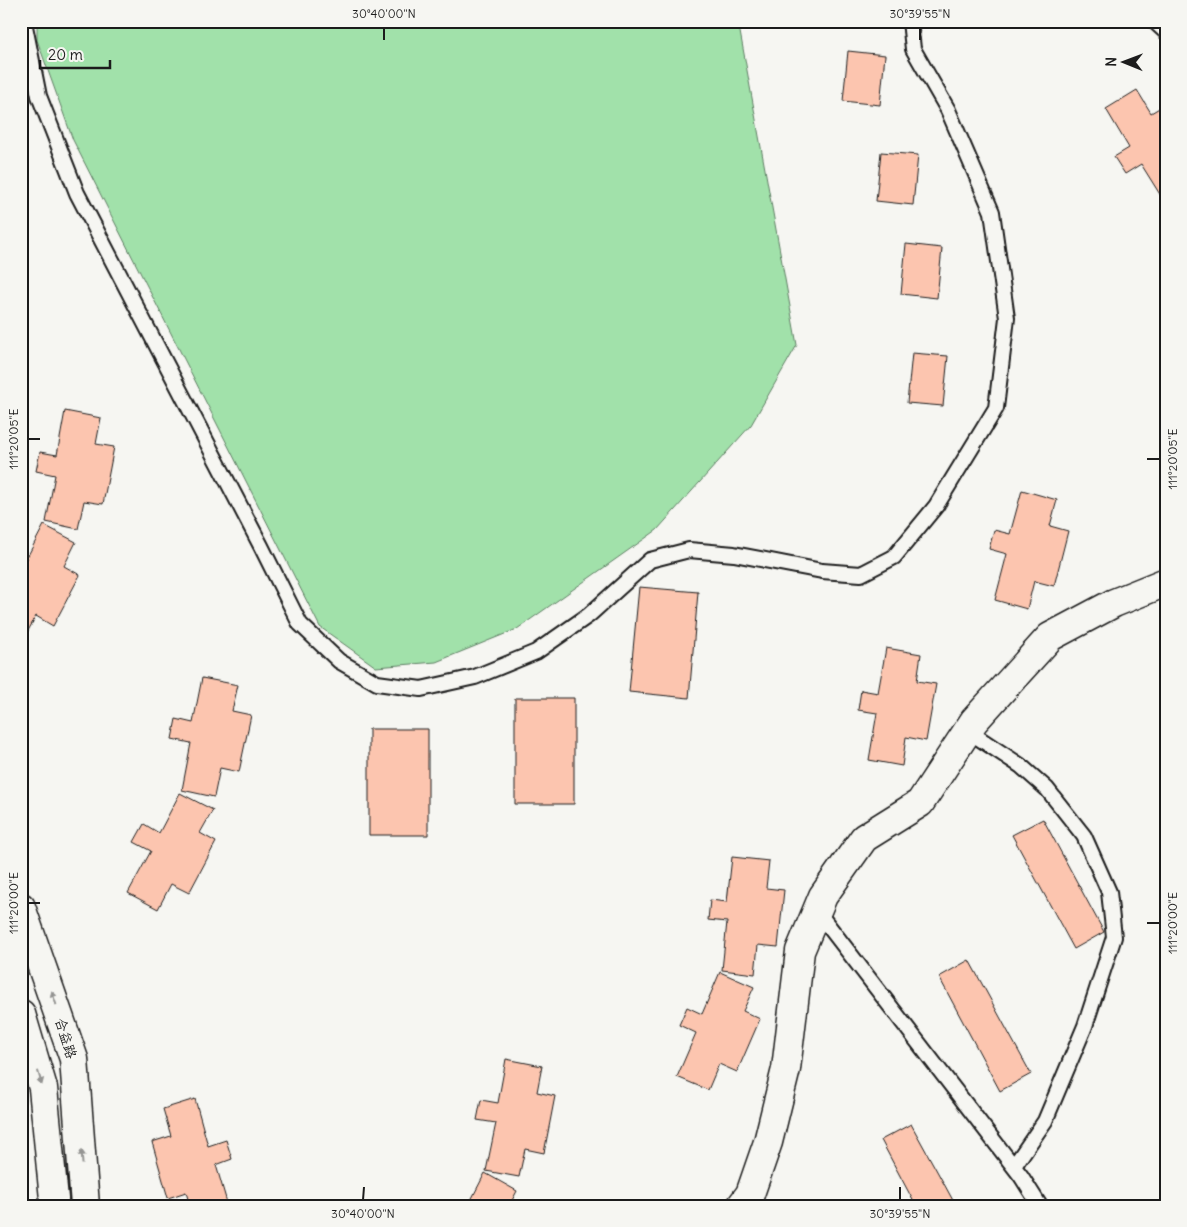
<svg xmlns="http://www.w3.org/2000/svg" width="1187" height="1227" font-family="Delius,'LXGW WenKai TC',sans-serif">
<style>
.green{fill:#a1e1aa;stroke:#5e7e63}
.building{fill:#fcc5af;stroke:#1c1c1c}
.lines{fill:none;stroke-linecap:round;stroke-linejoin:round}
.lane-casing{stroke:#1c1c1c;stroke-width:18}
.street-casing{stroke:#1c1c1c;stroke-width:31}
.primary-casing{stroke:#1c1c1c;stroke-width:31}
.lane{stroke:#f6f6f2;stroke-width:14}
.street{stroke:#f6f6f2;stroke-width:28}
.primary{stroke:#f6f6f2;stroke-width:28}
.oneway{fill:#949492}
.ticks{fill:none;stroke:#1c1c1c;stroke-width:2}
.labels{text-anchor:middle;dominant-baseline:central;stroke-width:4;stroke-linejoin:round;paint-order:stroke}
.street-label{font-size:14px;fill:#1c1c1c;stroke:#f6f6f2}
.neatline{fill:none;stroke:#1c1c1c;stroke-width:2}
.ticks-label{font-size:12px;text-anchor:middle;fill:#1c1c1c}
</style>
<rect width="100%" height="100%" fill="#f6f6f2"/>
<filter id="ink" filterUnits="userSpaceOnUse"><feTurbulence type="fractalNoise" baseFrequency=".02" numOctaves="2"/><feDisplacementMap in="SourceGraphic" scale="10" xChannelSelector="R" yChannelSelector="G"/><feConvolveMatrix kernelMatrix="1 2 1 2 8 2 1 2 1" color-interpolation-filters="sRGB"/></filter>
<g filter="url(#ink)">
<path class="green" d="M37 21H738L797 345 751 425 657 530 517 629 436 662 376 667 320 627 73 140 37 40Z"/>
<path class="building" d="M848 51 885 55 880 105 843 101Z
M1137 90 1151 113 1166 104V204L1141 164 1125 174 1114 157 1129 148 1106 109Z
M881 152 918 155 913 205 876 201Z
M906 244 942 248 937 298 901 294Z
M912 353 948 356 943 406 907 403Z
M65 411 101 418 96 444 114 447 103 504 84 501 78 529 46 522 55 475 36 471 40 452 57 455Z
M1022 490 1057 500 1050 526 1068 531 1054 586 1034 581 1027 609 995 600 1007 554 989 549 994 530 1010 534Z
M44 525 76 542 64 566 80 575 53 626 36 616 22 642 21 564 23 565Z
M639 587 698 592 689 698 629 692Z
M886 648 921 654 917 681 936 684 926 741 906 737 902 766 869 760 877 713 858 710 861 690 878 693Z
M202 678 238 685 232 711 251 715 239 772 220 768 214 797 182 790 191 743 172 739 176 719 193 723Z
M515 698H574V804H515Z
M369 729H428V835H369Z
M180 793 213 810 200 833 216 842 189 893 171 884 158 909 128 893 151 851 134 842 144 824 159 833Z
M1043 819 1104 932 1074 949 1012 835Z
M732 857 769 861 766 888 784 890 778 947 758 945 755 974 722 970 727 922 708 920 710 900 727 902Z
M969 960 1031 1074 1000 1091 939 977Z
M720 972 754 987 743 1011 760 1019 737 1072 719 1064 708 1090 677 1077 696 1033 679 1025 687 1007 702 1014Z
M506 1059 542 1066 537 1092 555 1096 544 1153 525 1149 519 1177 486 1171 496 1123 477 1120 481 1100 498 1103Z
M195 1099 208 1146 226 1140 232 1159 216 1165 228 1206H190L186 1192 168 1198 152 1142 171 1136 163 1109Z
M911 1124 943 1182 956 1206H916L881 1140Z
M485 1173 517 1191 509 1206H468Z"/>
<g class="lines">
<defs>
<path id="lane" d="M24 21 39 96 77 193 261 546 300 624 339 661 377 683 421 689 475 677 536 652 589 615 650 560 689 550 734 554 822 571 861 574 894 557 936 506 996 408 1007 318 992 212 948 110 913 49 910 21
M1154 21 1166 32
M968 731 1021 766 1047 789 1084 836 1109 892 1114 937 1085 1026 1045 1121 1014 1166
M817 911 1021 1176 1040 1206"/>
<path id="street" d="M741 1206 750 1194 768 1142 786 1069 800 951 823 896 864 838 920 803 974 721 1050 637 1114 603 1166 582"/>
<path id="primary" d="M21 907 74 1059 85 1206
M21 1014 43 1088 54 1199 53 1206"/>
</defs>
<use href="#lane" class="lane-casing"/>
<use href="#street" class="street-casing"/>
<use href="#primary" class="primary-casing"/>
<use href="#lane" class="lane"/>
<use href="#street" class="street"/>
<use href="#primary" class="primary"/>
</g>
<defs><path id="oneway-solid" d="M-6-.8H1V-3.2L6.5 0L1 3.2V.8H-6Z" transform="scale(1.25)"/></defs>
<g class="oneway">
<use href="#oneway-solid" transform="translate(54 998) rotate(-109)"/>
<use href="#oneway-solid" transform="translate(40 1078) rotate(74)"/>
<use href="#oneway-solid" transform="translate(82 1157) rotate(-94)"/>
</g>
</g>
<path class="ticks" d="M384 40V28M920 40V28M28 439H40M1147 459H1160M28 903H40M1147 923H1160M363 1200 364 1187M900 1200V1187"/>
<g class="labels">
<g class="street-label">
<text transform="translate(66 1038) rotate(73)">合益路</text>
</g>
</g>
<rect width="1187" height="1227" fill="none" stroke="#f6f6f2" stroke-width="55"/>
<g transform="translate(1124 62) rotate(271)" stroke="#f6f6f2" stroke-width="4" paint-order="stroke">
<path d="M0-4L9 19L0 12L-9 19Z" fill="#1c1c1c"/>
<text y="-8" font-size="14" font-weight="bold" text-anchor="middle" fill="#1c1c1c">N</text>
</g>
<path d="M40 60v8h70v-8" fill="none" stroke="#1c1c1c" stroke-width="2.5"/>
<text x="48" y="60" font-size="15" fill="#1c1c1c" stroke="#f6f6f2" stroke-width="4" paint-order="stroke">20 m</text>
<rect x="28" y="28" width="1132" height="1172" class="neatline"/>
<g class="ticks-label">
<text x="384" y="18">30°40'00"N</text>
<text x="920" y="18">30°39'55"N</text>
<text transform="translate(14 439) rotate(-90)" y="4">111°20'05"E</text>
<text transform="translate(1173 459) rotate(-90)" y="4">111°20'05"E</text>
<text transform="translate(14 903) rotate(-90)" y="4">111°20'00"E</text>
<text transform="translate(1173 923) rotate(-90)" y="4">111°20'00"E</text>
<text x="363" y="1218">30°40'00"N</text>
<text x="900" y="1218">30°39'55"N</text>
</g>
</svg>
